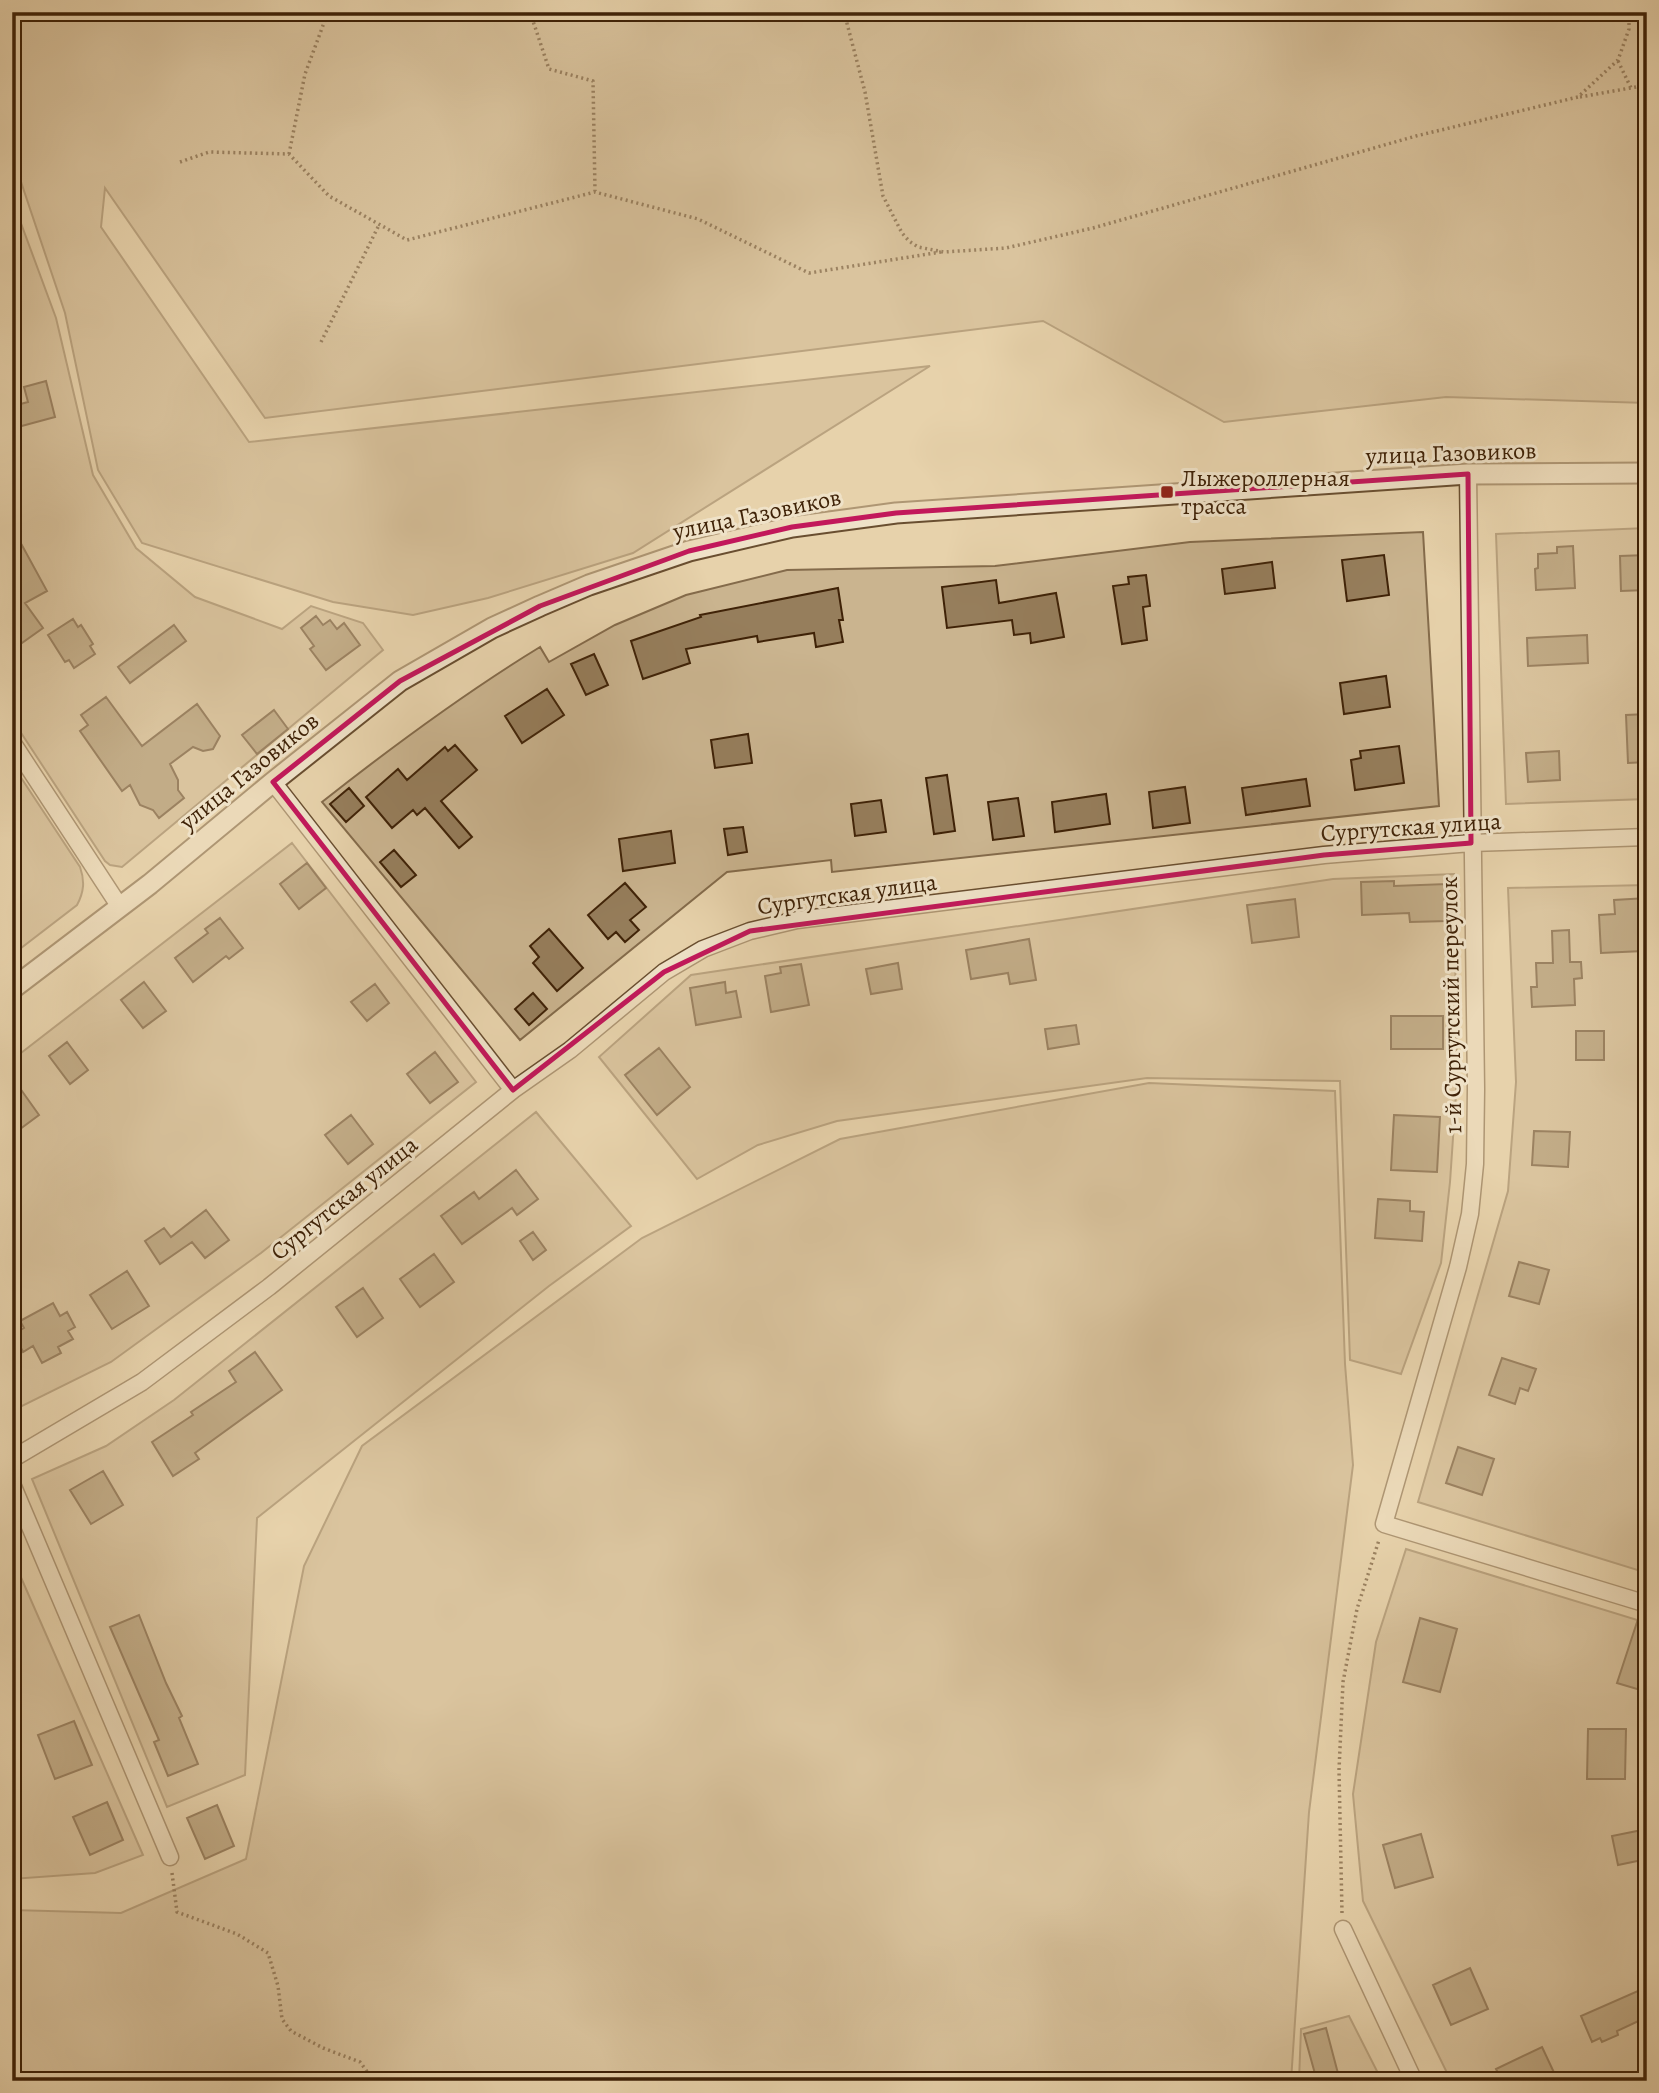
<svg xmlns="http://www.w3.org/2000/svg" width="1659" height="2093" font-family="Alegreya,serif">
<style>
.green{fill:#cab48f;stroke:#846b4b;stroke-width:2}
.building{fill:#967e5c;stroke:#3f2207;stroke-width:2}
.lines{fill:none;stroke-linecap:round;stroke-linejoin:round}
.minor-casing{stroke:#694e30;stroke-width:19}
.tertiary-casing{stroke:#694e30;stroke-width:23}
.path{stroke:#3f2207;stroke-width:3.5;stroke-dasharray:2 3.5;stroke-linecap:butt}
.minor{stroke:#efe2c8;stroke-width:16}
.tertiary{stroke:#efe2c8;stroke-width:19}
.marked{fill:none;stroke:#c2185b;stroke-width:5;stroke-linejoin:round}
.poi-dot{fill:#8f2418;stroke:#efe2c8;stroke-width:2.5}
.labels{text-anchor:middle;dominant-baseline:central;stroke-width:6;stroke-linejoin:round;paint-order:stroke}
.street-label{font-size:24px;fill:#3f2207;stroke:#efe2c8}
.poi-label{font-size:24px;fill:#3f2207;stroke:#efe2c8;text-anchor:start}
</style>
<rect width="100%" height="100%" fill="#e7d2ab"/>
<filter id="stains"><feTurbulence type="fractalNoise" baseFrequency=".00286" numOctaves="4"/><feColorMatrix values="0 0 0 0 .2 0 0 0 0 .09 0 0 0 0 .02 0 0 0 .5 -.17"/></filter>
<radialGradient id="worn" r=".72"><stop offset=".6" stop-color="#630" stop-opacity="0"/><stop offset="1" stop-color="#630" stop-opacity=".3"/></radialGradient>
<path class="green" d="M12 12H1647V403L1446 397 1224 422 1043 321 265 418 105 188 101 227 249 442 930 366 633 553 488 598 413 615 333 602 142 543 98 470 65 313 12 155Z
M12 199 56 318 93 475 136 548 195 597 282 629 311 606 363 623 383 650 122 867 110 865 105 861 12 719Z
M1647 528V799L1506 804 1496 534Z
M1423 532 1439 806 832 872 831 860 727 872 520 1040 322 802C393 746 463 694 540 647L549 662 615 625 686 595 787 570 995 566 1190 542Z
M12 764 80 867C85 881 84 892 77 905L12 955Z
M292 843 476 1082 261 1253 111 1362 12 1411V1060Z
M1454 874 1457 1079 1450 1182 1441 1263 1401 1374 1350 1360 1340 1081 1147 1078 837 1121 758 1145 697 1179 599 1057 691 975 1333 879Z
M1647 885V1573L1418 1502 1508 1191 1516 1082 1508 888Z
M1149 1083 1335 1091 1345 1364 1353 1465 1309 1812 1291 2081H12V1910L121 1913 246 1859 304 1566 362 1446 642 1238 840 1139Z
M536 1112 631 1226 549 1286 257 1518 245 1775 167 1807 32 1479 106 1446 174 1400Z
M1406 1549 1647 1623V2081H1451L1363 1901 1353 1794 1376 1642Z
M12 1557 143 1855 95 1873 12 1879Z
M1349 2016 1382 2081H1299L1301 2029Z"/>
<path class="building" d="M46 381 55 417 18 427 13 406 28 402 24 387Z
M12 527 47 591 25 603 43 628 12 650Z
M1573 546 1575 588 1536 590 1535 569 1538 568V554L1557 553V547Z
M1384 555 1389 595 1347 601 1342 560Z
M1647 555V590L1621 591 1620 556Z
M1272 562 1275 588 1225 594 1222 569Z
M1146 575 1150 606 1143 607 1147 640 1122 644 1113 586 1129 584 1128 577Z
M996 580 999 603 1056 593 1064 637 1031 643 1030 633 1014 635 1012 620 947 628 942 587Z
M838 588 843 620H839L843 642 816 647 814 633 758 642 757 636 686 649 690 663 643 679 631 641 701 617 700 615Z
M316 616 323 625 330 620 337 629 344 623 360 645 326 670 310 649 314 646 301 628Z
M73 619 78 627 81 625 93 644 90 646 95 654 74 668 69 660 65 662 48 635Z
M174 625 186 641 130 683 118 667Z
M1587 635 1588 663 1528 666 1527 638Z
M594 654 608 685 586 695 571 664Z
M1386 676 1390 707 1344 714 1340 683Z
M547 689 564 715 522 743 505 716Z
M106 697 142 746 197 704 220 736 213 749 203 751 193 747 170 764 178 780V790L184 798 159 818 153 810 140 805 130 785 122 791 80 731 88 725 81 715Z
M274 710 288 729 257 754 242 735Z
M1647 714V762L1628 763 1626 715Z
M748 734 752 763 715 768 711 740Z
M455 745 477 770 441 801 472 837 459 848 425 808 417 815 413 810 392 828 366 797 398 769 407 780 445 747 448 751Z
M1399 746 1404 783 1355 790 1351 760 1361 758 1360 751Z
M1559 751 1560 780 1528 782 1526 753Z
M947 775 955 831 934 834 926 778Z
M1306 779 1310 806 1246 815 1242 788Z
M1185 787 1190 823 1153 828 1149 792Z
M349 788 364 806 346 822 330 804Z
M1106 794 1110 824 1055 832 1052 802Z
M1018 798 1024 836 993 840 988 802Z
M881 800 886 832 855 836 851 804Z
M743 827 747 852 728 855 724 829Z
M671 831 675 863 623 871 619 839Z
M394 850 416 875 401 887 380 862Z
M307 863 326 888 299 909 280 884Z
M1394 881V886L1447 884 1448 921 1410 922 1409 913 1362 915 1361 882Z
M625 883 646 907 630 920 639 930 625 942 616 932 608 939 588 915Z
M1647 898V926L1642 927 1643 951 1601 953 1599 915 1615 914 1614 900Z
M1295 899 1299 937 1252 943 1247 905Z
M220 918 243 948 229 959 226 956 193 982 175 958 208 933 205 929Z
M549 929 583 968 557 991 533 963 539 957 530 946Z
M1569 930 1570 962H1581L1582 978 1574 979 1575 1005 1532 1007 1531 987H1537L1536 963H1553L1552 931Z
M1029 939 1036 980 1010 984 1008 973 971 979 966 950Z
M898 963 902 989 871 994 866 969Z
M801 964 809 1005 771 1012 765 976 781 973 780 967Z
M144 982 166 1011 143 1028 121 1000Z
M725 982 726 993 736 991 741 1017 696 1025 690 988Z
M375 984 389 1003 367 1021 351 1002Z
M533 993 547 1009 529 1025 515 1009Z
M1391 1016H1443V1049H1391Z
M1076 1025 1079 1044 1048 1049 1045 1029Z
M1576 1031H1604V1060H1576Z
M67 1042 88 1070 70 1084 49 1056Z
M659 1048 690 1087 657 1115 625 1075Z
M435 1052 458 1082 430 1103 407 1074Z
M12 1077 39 1115 12 1135Z
M351 1115 373 1144 348 1164 325 1135Z
M1394 1115 1440 1117 1437 1172 1391 1170Z
M1534 1131 1570 1132 1568 1167 1532 1165Z
M516 1170 538 1199 517 1215 512 1208 462 1244 441 1216 474 1192 479 1199Z
M1378 1199 1410 1201V1211L1424 1212 1422 1241 1375 1238Z
M206 1210 229 1240 205 1258 192 1242 160 1264 145 1241 164 1228 171 1237Z
M533 1232 546 1250 533 1260 520 1241Z
M434 1254 454 1282 420 1307 400 1279Z
M1519 1262 1549 1270 1539 1304 1509 1296Z
M127 1271 149 1306 112 1329 90 1295Z
M363 1288 383 1318 357 1337 336 1307Z
M53 1303 60 1316 67 1312 75 1327 68 1331 73 1339 58 1347 61 1353 42 1363 33 1346 23 1352 14 1334 24 1328 20 1321Z
M255 1352 282 1390 195 1453 199 1459 173 1476 152 1442 193 1415 191 1412 236 1382 229 1371Z
M1502 1358 1536 1369 1528 1391 1520 1388 1515 1404 1489 1395Z
M1458 1447 1494 1459 1482 1495 1446 1483Z
M103 1471 123 1505 91 1524 70 1490Z
M1640 1613 1647 1614V1692L1617 1683Z
M139 1615 166 1683 182 1716 179 1718 198 1764 168 1776 154 1742 159 1740 110 1627Z
M1420 1618 1457 1629 1440 1692 1403 1682Z
M74 1721 92 1765 55 1779 38 1735Z
M1588 1729H1626L1625 1779H1587Z
M107 1802 123 1840 90 1855 73 1817Z
M217 1805 234 1846 205 1859 187 1818Z
M1642 1830 1647 1859 1618 1865 1612 1836Z
M1421 1834 1433 1877 1395 1888 1383 1845Z
M1470 1968 1488 2009 1451 2025 1433 1985Z
M1647 1987V2017L1617 2031 1618 2035 1602 2042 1600 2038 1592 2042 1581 2016Z
M1326 2028 1340 2081H1317L1304 2034Z
M1542 2047 1558 2081H1502L1496 2069Z"/>
<g class="lines">
<defs>
<path id="minor" d="M1468 474 1476 1089 1475 1164 1470 1214 1458 1267 1384 1524 1647 1604
M12 742 120 907
M273 782 513 1090
M12 1459 142 1382 269 1287 513 1090 570 1050 664 972 703 949 750 931 797 920 1324 855 1471 843 1647 837
M12 1484 170 1857
M1343 1929 1414 2081"/>
<path id="tertiary" d="M12 989 150 884 273 782 400 681 492 628 540 606 589 585 689 551 792 527 896 513 1468 474 1647 473"/>
</defs>
<use href="#minor" class="minor-casing"/>
<use href="#tertiary" class="tertiary-casing"/>
<path class="path" d="M530 12 549 69 593 81 595 191
M844 12 865 92 883 196 902 233 909 241 918 247 944 252 1006 248 1093 228 1416 136 1578 97 1618 60 1629 29V12
M1618 61 1631 88
M1580 97 1647 85
M289 154 305 74 328 12
M180 162 209 152 289 154 329 196 407 240 595 192 698 219 809 273 941 252
M321 342 379 225
M172 1873 177 1912 237 1934 268 1953 278 1986 282 2019 291 2031 323 2048 360 2062 374 2081
M1342 1913 1339 1770 1343 1682 1357 1609 1379 1540"/>
<use href="#minor" class="minor"/>
<use href="#tertiary" class="tertiary"/>
</g>
<path d="M0 0H1659V2093H0ZM1468 474 1471 843 1324 855 750 931 664 972 513 1090 273 782 400 681 540 606 689 551 792 527 896 513Z" fill="#e7d2ab" fill-opacity=".55" fill-rule="evenodd"/>
<path class="marked" d="M1468 474 1471 843 1324 855 750 931 664 972 513 1090 273 782 400 681 540 606 689 551 792 527 896 513Z"/>
<rect class="poi-dot" x="1160" y="485" width="14" height="14" rx="3.5"/>
<g class="labels">
<g class="street-label">
<text transform="translate(1451 453) rotate(-2)">улица Газовиков</text>
<text transform="translate(757 514) rotate(-12)">улица Газовиков</text>
<text transform="translate(249 771) rotate(-39)">улица Газовиков</text>
<text transform="translate(1411 827) rotate(-4)">Сургутская улица</text>
<text transform="translate(847 894) rotate(-8)">Сургутская улица</text>
<text transform="translate(1451 1005) rotate(-91)">1-й Сургутский переулок</text>
<text transform="translate(344 1198) rotate(-39)">Сургутская улица</text>
</g>
<g class="poi-label">
<text x="1181" y="478">Лыжероллерная<tspan x="1181" dy="28">трасса</tspan></text>
</g>
</g>
<rect width="1659" height="2093" fill="none" stroke="#e7d2ab" stroke-width="42"/>
<rect x="14" y="14" width="1631" height="2065" fill="none" stroke="#3f2207" stroke-width="3.5"/>
<rect x="21" y="21" width="1617" height="2051" fill="none" stroke="#3f2207" stroke-width="2"/>
<rect width="100%" height="100%" filter="url(#stains)"/>
<rect width="100%" height="100%" fill="url(#worn)"/>
</svg>
